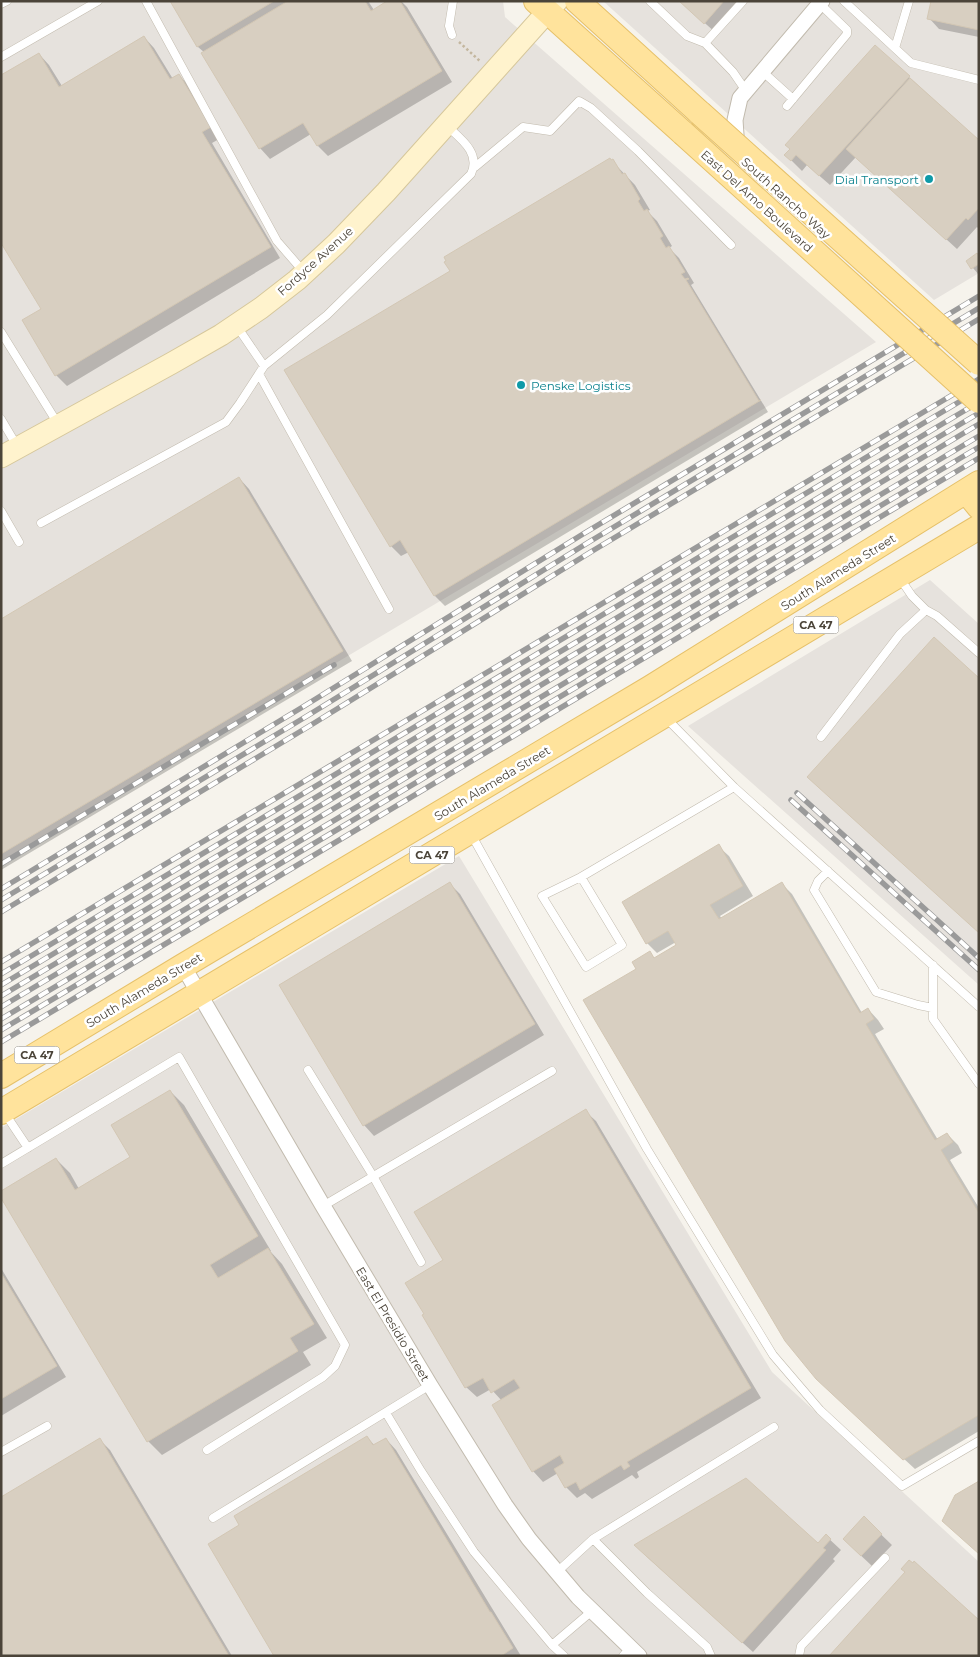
<svg xmlns="http://www.w3.org/2000/svg" width="980" height="1657" font-family="Montserrat,sans-serif">
<style>
.industrial{fill:#e6e2dd}
.shadow{fill:#0003}
.building{fill:#d8cfc1;stroke:#d3c7b4}
.lines{fill:none;stroke-linecap:round;stroke-linejoin:round}
.lane-casing{stroke:#c2bbae;stroke-width:9}
.street-casing{stroke:#c2bbae;stroke-width:17}
.secondary-casing{stroke:#d6c79b;stroke-width:23}
.primary-casing{stroke:#e6c16a;stroke-width:26}
.path{stroke:#c4b79f;stroke-width:2.5;stroke-dasharray:2.5 2.5;stroke-linecap:butt}
.lane{stroke:#fff;stroke-width:8}
.street{stroke:#fff;stroke-width:15}
.secondary{stroke:#fff3cd;stroke-width:21}
.primary{stroke:#ffe39c;stroke-width:24}
.rail-casing{stroke:#9a9a9a;stroke-width:5.5}
.rail{stroke:#fff;stroke-width:4;stroke-dasharray:11;stroke-linecap:butt}
.primary-bridge-casing{stroke:#e6c16a;stroke-width:26;stroke-linecap:butt}
.primary-bridge{stroke:#ffe39c;stroke-width:24}
.culture-dot{fill:#0f9aa8;stroke:#fff;stroke-width:2}
.labels{text-anchor:middle;dominant-baseline:central;stroke-width:5;stroke-linejoin:round;paint-order:stroke}
.shield{fill:#fff;stroke:#817c74;stroke-width:1}
.shield-label{font-size:11px;font-weight:bold;fill:#4b4439}
.culture-label{font-size:12px;fill:#0d838f;stroke:#fff;text-anchor:end}
.street-label{font-size:12px;fill:#4b4439;stroke:#fff}
</style>
<rect width="100%" height="100%" fill="#f6f3ec"/>
<path class="industrial" d="M1 1H503L505 17 876 342 1 862Z
M603 1H979V273L934 300Z
M930 580 979 624V985L688 726Z
M459 856 772 1372 979 1562V1656H1V1128Z"/>
<path class="shadow" d="M171 1H368L374 10 389 1H401L407 7 452 82 328 156 318 146 311 134 270 159 260 148 205 53 198 47Z
M680 1H744L716 33Z
M979 1V37L939 29 929 18Z
M144 37 154 48 173 79 179 75 189 86 221 138 212 143 280 258 67 386 56 375 24 321 42 309 39 54 49 65 62 86Z
M909 77 979 142V229L977 227 957 249 856 157 830 185 807 165 802 171 786 155Z
M612 161 635 185 650 210 647 211 657 221 672 246 669 248 679 258 694 283 691 285 768 412 445 606 435 596 409 552 401 556 391 546 451 272Z
M979 257V275L967 261Z
M239 478 249 489 352 661 1 870V620Z
M718 846 729 856 753 896 720 916 722 919 781 883 792 894 862 1013 868 1009 878 1020 884 1029 875 1034 938 1140 947 1134 958 1145 962 1153 950 1160 979 1208V1431L915 1469 828 1389 638 969 650 953 655 959 678 945 676 942 657 953 647 943Z
M450 884 460 894 544 1035 374 1136 364 1125 280 985Z
M170 1091 184 1105 271 1251H270L282 1264 327 1338 303 1352 311 1365 162 1455 148 1441 56 1159 70 1173 79 1189 132 1158Z
M585 1111 596 1121 761 1398 637 1472 639 1477 636 1479 632 1475 592 1499 585 1493 577 1498 566 1487 558 1473 543 1482 533 1471 502 1401 491 1389 477 1397 466 1387 445 1261Z
M1 1268 66 1377 1 1416Z
M367 1437 375 1446 386 1439 396 1450 521 1656H275L241 1526Z
M100 1440 110 1450 232 1656H1Z
M864 1518 892 1545 872 1566 855 1550Z
M826 1536 841 1550 833 1559 835 1561 753 1652 646 1556 818 1545Z"/>
<path class="building" d="M170 1H274L197 47Z
M288 1H365L371 11 387 1H400L442 71 317 146 303 123 259 149 201 53Z
M679 1H724L704 24Z
M931 1H979V30L927 19Z
M144 36 170 79 179 74 211 127 202 132 271 247 55 376 22 320 41 309 1 243V75L39 53 59 87Z
M875 45 910 76 819 176 796 155 791 161 784 155 790 149 785 145Z
M910 78 979 140V208L968 220 966 218 946 240 846 149Z
M610 158 611 160 613 159 622 174 625 173 640 199 638 201 644 211 647 209 663 236 660 238 666 248 669 246 685 272 681 274 685 279 688 278 689 279 686 280 759 401 761 400 434 596 400 540 390 547 284 370 450 271 444 262 446 261 444 257Z
M977 253 979 256V264L971 269 966 261Z
M239 477 343 651 1 854V619Z
M934 637 979 678V933L807 777Z
M719 844 743 886 710 905 719 919 782 882 860 1013 868 1008 874 1019 866 1024 935 1140 947 1133 953 1142 941 1150 979 1213V1415L903 1460 816 1379 785 1341 583 1000 636 969 632 962 650 951 654 958 676 945 668 931 646 944 622 902Z
M450 882 535 1024 363 1126 279 985Z
M170 1090 258 1236 210 1265 218 1278 268 1248 314 1324 290 1338 298 1351 147 1442 1 1198V1191L56 1158 75 1190 130 1157 111 1125Z
M586 1109 751 1388 627 1462 630 1466 624 1470 621 1465 580 1490 576 1482 565 1488 554 1469 564 1463 560 1455 532 1472 492 1405 520 1388 514 1379 491 1393 483 1378 465 1388 422 1315 424 1314 405 1283 443 1260 414 1212Z
M1 1273 57 1366 1 1399Z
M367 1436 373 1445 386 1438 490 1612H491L513 1648 501 1656H274L208 1544 239 1525 234 1516Z
M100 1438 229 1656H1V1497Z
M746 1478 818 1543 826 1534 831 1539 823 1548 826 1550 742 1643 634 1545Z
M979 1481V1554L942 1521 955 1495Z
M864 1516 882 1534 861 1556 843 1539Z
M909 1560 913 1563 914 1561 979 1620V1656H829L905 1572 901 1569Z"/>
<g class="lines">
<defs>
<path id="lane" d="M146 1 277 241 303 271
M650 1 687 36 705 43 733 72 746 91
M844 1 911 63 979 80
M1 4 7 1
M452 35 449 26 453 1
M705 43 743 1
M895 48 909 1
M1 57 98 1
M763 72 793 99
M787 106 847 34V30L820 4
M475 167 523 127 550 131 579 101 591 108 638 151 731 245
M236 325 264 366 327 315 471 174C481 153 461 139 447 126
M1 332 58 424
M259 374 389 609
M1 419 17 446
M1 511 19 542
M41 523 226 422 240 403 264 366
M899 577 912 596 926 610 937 616 979 653
M821 737 900 634 926 610
M734 787 979 1007
M471 834 647 1149 773 1355 820 1410 902 1486 979 1441
M828 871 818 881 814 890 876 992 918 1005 933 1008
M581 877 542 896 586 967 622 945 581 877 734 787 666 718
M933 965V1019L979 1084
M308 1070 373 1176 421 1262
M4 1112 28 1148
M1 1164 179 1057 345 1345 335 1366 323 1377 207 1450
M323 1206 552 1071
M386 1413 421 1471 474 1552 552 1645 592 1611
M1 1452 47 1426
M213 1518 430 1385
M593 1539 647 1593 707 1647 711 1656
M557 1572 593 1539 774 1427
M552 1645 564 1656
M623 1656 630 1648
M799 1656 801 1646 885 1558"/>
<path id="street" d="M737 149 735 120 740 98 822 1
M183 966 323 1206 430 1385 505 1505 529 1539 578 1597 639 1656"/>
<path id="secondary" d="M1 457 172 363 221 335 261 308 297 280 336 244 386 192 557 1"/>
<path id="primary" d="M536 1 683 133
M577 1 700 113
M966 491 979 507
M1 1076 183 966 650 688 979 483
M1 1112 979 527"/>
</defs>
<use href="#lane" class="lane-casing"/>
<use href="#street" class="street-casing"/>
<use href="#secondary" class="secondary-casing"/>
<use href="#primary" class="primary-casing"/>
<path class="path" d="M459 42 481 62"/>
<use href="#lane" class="lane"/>
<use href="#street" class="street"/>
<use href="#secondary" class="secondary"/>
<use href="#primary" class="primary"/>
<defs>
<path id="rail" d="M797 793 979 958
M791 800 979 970
M1 864 334 665
M1 889 301 708 583 534 979 296
M1 900 307 716 589 542 979 308
M1 912 311 725 594 550 979 319
M1 962 979 379
M1 974 979 390
M1 985 979 402
M1 996 979 413
M1 1007 979 424
M1 1019 979 436
M1 1030 979 447
M1 1042 979 458"/>
</defs>
<use href="#rail" class="rail-casing"/>
<use href="#rail" class="rail"/>
<defs>
<path id="primary-bridge" d="M700 113 979 363
M683 133 979 401"/>
</defs>
<use href="#primary-bridge" class="primary-bridge-casing"/>
<use href="#primary-bridge" class="primary-bridge"/>
</g>
<g class="culture-dot">
<circle cx="929" cy="179" r="5"/>
<circle cx="521" cy="385" r="5"/>
</g>
<g class="labels">
<g class="shield">
<rect x="793.5" y="616.5" width="45" height="17" rx="4"/>
<rect x="409.5" y="846.5" width="45" height="17" rx="4"/>
<rect x="14.5" y="1046.5" width="45" height="17" rx="4"/>
</g>
<g class="shield-label">
<text x="816" y="625">CA 47</text>
<text x="432" y="855">CA 47</text>
<text x="37" y="1055">CA 47</text>
</g>
<g class="culture-label">
<text x="919" y="179">Dial Transport</text>
<text x="531" y="385" text-anchor="start">Penske Logistics</text>
</g>
<g class="street-label">
<text transform="translate(786 198) rotate(42)">South Rancho Way</text>
<text transform="translate(757 201) rotate(42)">East Del Amo Boulevard</text>
<text transform="translate(315 261) rotate(-42)">Fordyce Avenue</text>
<text transform="translate(838 572) rotate(-32)">South Alameda Street</text>
<text transform="translate(492 783) rotate(-31)">South Alameda Street</text>
<text transform="translate(144 990) rotate(-31)">South Alameda Street</text>
<text transform="translate(393 1324) rotate(59)">East El Presidio Street</text>
</g>
</g>
<rect width="980" height="1657" fill="none" stroke="#4b4439" stroke-width="5"/>
</svg>
